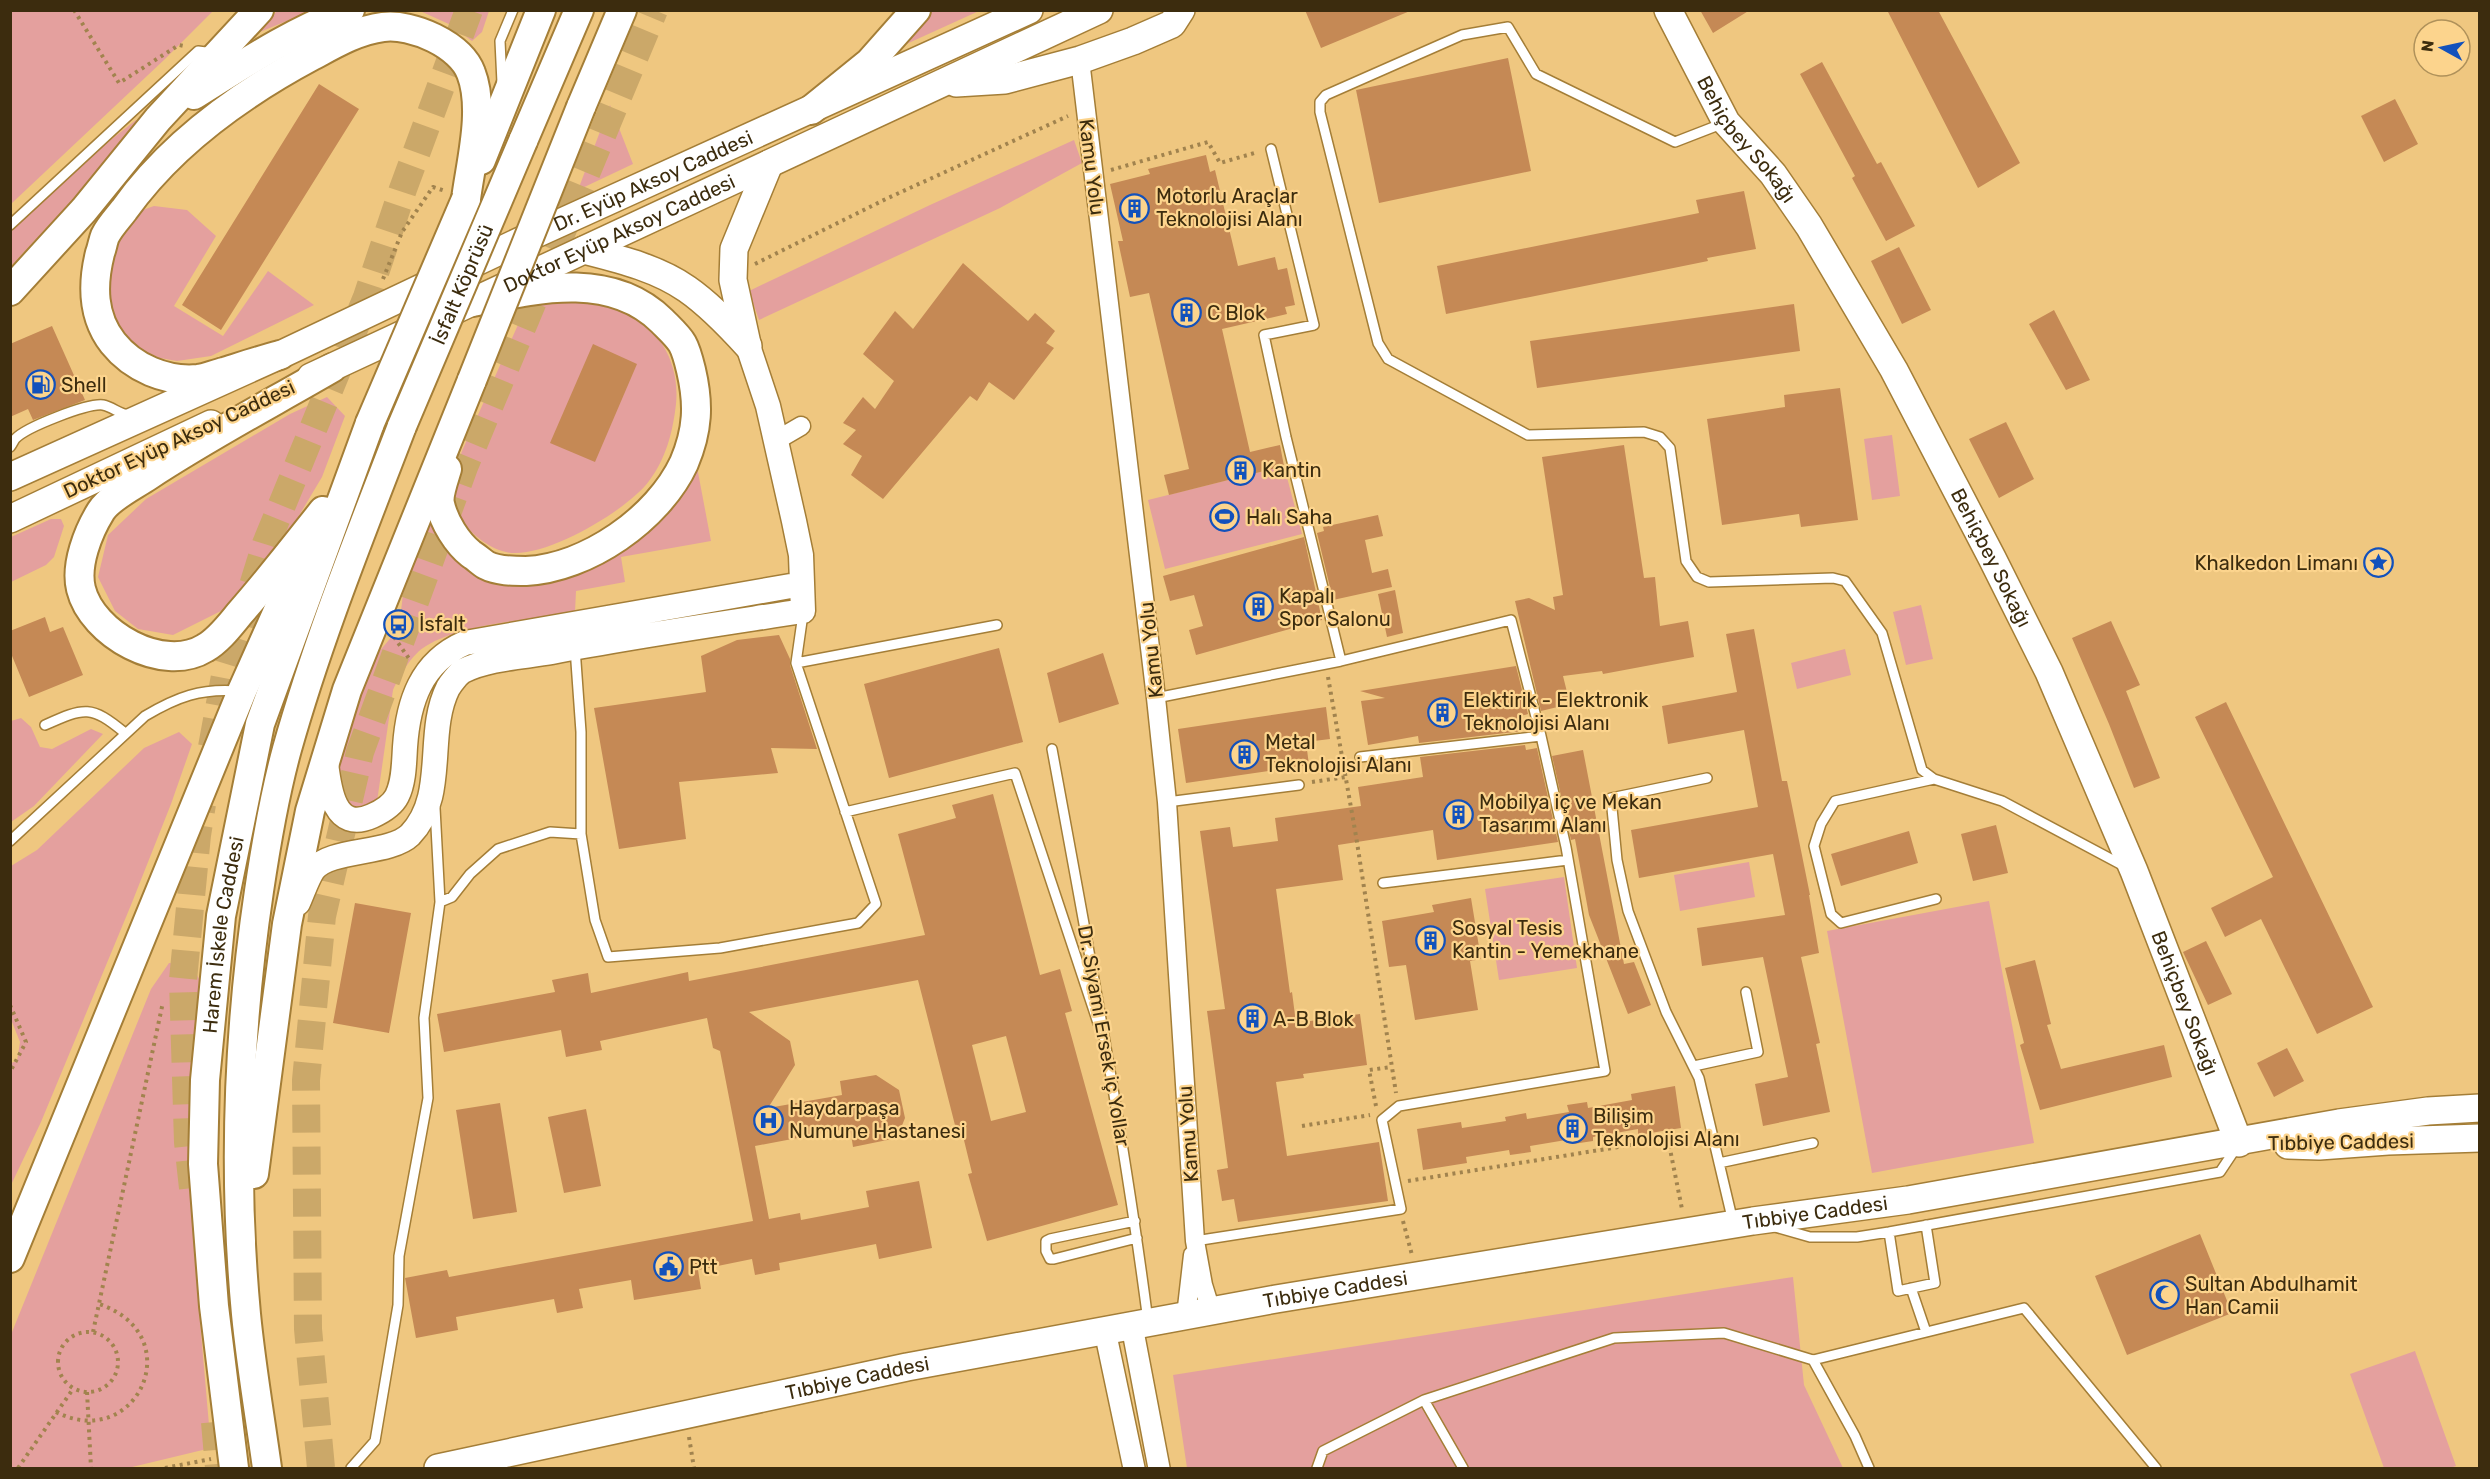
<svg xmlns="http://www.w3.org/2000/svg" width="2490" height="1479" font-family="Rubik,sans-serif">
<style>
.green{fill:#e4a09e}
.building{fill:#c58955;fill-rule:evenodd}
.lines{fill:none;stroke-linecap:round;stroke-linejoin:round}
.trunk-tunnel{stroke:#cba869;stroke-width:28;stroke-dasharray:28 14;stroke-linecap:butt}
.service-casing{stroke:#a47e37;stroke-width:12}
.minor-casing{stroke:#a47e37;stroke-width:21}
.tertiary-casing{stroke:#a47e37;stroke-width:24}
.secondary-casing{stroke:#a47e37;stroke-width:27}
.primary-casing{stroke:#a47e37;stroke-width:30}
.trunk-casing{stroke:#a47e37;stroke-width:32}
.path{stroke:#a1834e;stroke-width:4;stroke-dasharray:3 4.5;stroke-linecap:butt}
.service{stroke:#fff;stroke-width:9}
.minor{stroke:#fff;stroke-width:18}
.tertiary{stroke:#fff;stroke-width:21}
.secondary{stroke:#fff;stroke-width:24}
.primary{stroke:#fff;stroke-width:27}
.trunk{stroke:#fff;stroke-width:28}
.trunk-bridge-casing{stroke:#a47e37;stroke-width:32;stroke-linecap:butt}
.trunk-bridge{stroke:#fff;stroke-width:28}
.labels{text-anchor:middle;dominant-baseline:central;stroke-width:4.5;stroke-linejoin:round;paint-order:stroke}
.street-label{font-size:20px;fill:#3c2c0e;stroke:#fcd48d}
.poi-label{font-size:20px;fill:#3c2c0e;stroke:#fcd48d;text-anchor:start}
</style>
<rect width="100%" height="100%" fill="#efc780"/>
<path class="green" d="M11 10H213V11L165 59 11 204Z
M277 11H311L255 34Z
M420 11H489L482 32 472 41 451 25Z
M923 11H979L902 46Z
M610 105 633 164 578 190Z
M136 120 138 129 11 266V218Z
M1074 140 1082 163 1000 208 759 320 749 291 930 205Z
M154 206 187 210 216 236 174 306 223 336 268 271 314 305 211 356 177 361 160 358 136 348 118 329 108 307 109 256 137 212Z
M586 298C599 302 613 306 625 311 661 329 680 365 676 404 673 431 666 459 649 481 628 510 542 561 506 552 482 547 454 520 452 495 450 481 458 464 462 451L525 309 542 301Z
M327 397 345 416 322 477 291 529 229 607 173 635 138 629 115 611 98 577 108 535 146 499 290 414Z
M1892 435 1900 496 1872 500 1864 439Z
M1284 466 1302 534 1165 569 1148 500Z
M697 467 711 541 621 557 625 582 576 591 575 612C530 621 466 622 426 646 412 654 400 675 393 690L377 802 351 812 333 782 366 673 372 660 399 628 407 560 423 505 514 583H540L570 572Z
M51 519H61L64 526 54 557 46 565 11 582V537Z
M1921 605 1933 659 1906 665 1893 612Z
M1845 649 1851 675 1797 689 1791 663Z
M21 718 31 727 40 747 52 749 91 729 103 734 34 806 11 822V721Z
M179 732 192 744 171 804 131 905 41 1122 11 1185V1063L17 1061 20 1042 10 1017 11 866 37 850 144 748Z
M1749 862 1755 897 1680 911 1674 875Z
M1564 877 1577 968 1499 980 1485 889Z
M1989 901 2034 1143 1872 1173 1827 931Z
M169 963H191L199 979 190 1140 199 1310 211 1448 128 1468H11L10 1337 151 989Z
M1793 1277 1804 1385 1843 1468H1187L1173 1375Z
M2415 1351 2456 1466 2450 1468H2384L2350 1374Z"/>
<path class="building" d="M1305 10H1410V11L1321 48Z
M1700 10H1750L1713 33Z
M1887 10H1938L2020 163 1978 188Z
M1508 58 1531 171 1379 203 1356 90Z
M1822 62 1877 164 1881 162 1915 226 1886 241 1852 178 1855 176 1800 74Z
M319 84 359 109 221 330 182 305Z
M2395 99 2418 144 2384 162 2361 116Z
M1206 155 1210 172 1215 170 1238 266 1275 257 1278 270 1287 268 1295 305 1285 307 1287 314 1222 329 1250 452 1280 445 1284 466 1169 495 1164 475 1189 469 1149 293 1130 297 1118 241H1123L1110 184 1150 174 1148 169Z
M1744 191 1756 249 1707 258 1708 261 1446 314 1437 266 1699 213 1696 200Z
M1899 247 1931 310 1902 324 1871 261Z
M963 263 1028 321 1035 313 1055 331 1046 343 1054 348 1014 400 989 382 977 401 970 396 883 499 851 475 862 456 843 444 856 430 843 423 863 397 875 409 894 381 863 354 895 311 913 329Z
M1794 304 1800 351 1537 388 1530 341Z
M2054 310 2090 380 2066 390 2029 324Z
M52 326 85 400 33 420 28 409 10 417V344Z
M593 344 637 364 595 462 550 443Z
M1840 388 1858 520 1801 527 1799 514 1722 525 1707 419 1785 407 1784 395Z
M2006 422 2034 479 1999 498 1969 439Z
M1624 445 1644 578 1655 577 1660 626 1688 621 1694 657 1603 674 1602 671 1563 676 1570 704 1541 711 1515 601 1529 598 1555 610 1553 597 1563 595 1542 457Z
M1378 515 1383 536 1365 540 1372 573 1388 569 1392 587 1333 600 1317 533 1324 531 1323 527Z
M1304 537 1322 620 1196 655 1189 630 1203 626 1194 595 1170 601 1163 576Z
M1395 590 1403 633 1387 637 1378 594Z
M45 617 50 632 63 627 83 675 29 697 10 651V631Z
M2111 621 2140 685 2126 691 2160 778 2134 788 2109 724 2072 638Z
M1754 629 1782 781H1787L1810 895H1809L1819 953 1801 957 1820 1043 1816 1044 1830 1112 1763 1126 1755 1084 1788 1077 1763 957 1702 966 1697 928 1785 915 1773 854 1639 878 1631 830 1758 807 1744 730 1668 744 1662 706 1737 692 1726 634Z
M779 635 790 659V665L817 749 771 748 778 773 679 782 686 839 619 849 594 708 706 692 701 656 737 640Z
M999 648 1023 742 889 778 864 684Z
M1103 653 1119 704 1059 723 1047 673Z
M1516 666 1528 714 1521 716 1523 731 1419 743 1418 736 1368 745 1361 701 1385 698 1360 691Z
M2226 702 2373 1007 2317 1034 2261 919 2225 937 2211 908 2273 877 2195 717Z
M1326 707 1330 739 1306 742 1309 765 1186 783 1178 729Z
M1525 745 1526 750 1537 748 1558 842 1437 860 1433 830 1338 845 1343 880 1276 889 1290 993 1292 992 1296 1023 1360 1014 1367 1065 1303 1074 1304 1078 1276 1082 1287 1156 1379 1142 1388 1201 1238 1222 1234 1199 1222 1201 1217 1170 1228 1168 1207 1011 1225 1009 1200 831 1230 827 1233 847 1278 841 1275 818 1361 806 1358 787 1423 777 1420 757Z
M1583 750 1624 964 1634 962 1651 1005 1628 1014 1589 915 1575 839 1571 840 1552 756Z
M993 794 1040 975 1060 969 1072 1011 1065 1013 1118 1205 987 1241 968 1174 972 1173 961 1128 956 1129 918 980 749 1012 790 1041 795 1065 768 1108 842 1095 840 1081 876 1075 899 1090 905 1118 897 1138 853 1147 850 1128 755 1146 769 1219 800 1213 801 1220 869 1207 866 1191 919 1181 932 1248 879 1259 876 1244 779 1263 780 1270 755 1275 752 1259 698 1270 701 1289 634 1300 631 1280 579 1289 583 1308 557 1313 554 1299 456 1317 458 1330 416 1338 405 1278 447 1270 449 1277 753 1221 720 1051 713 1048 707 1018 600 1041 602 1050 566 1057 561 1030 444 1052 437 1014 555 992 552 980 588 973 591 993 688 972 689 981 925 935 898 834 956 818 952 805ZM1006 1036 1026 1112 991 1121 972 1045Z
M1996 825 2008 873 1973 881 1961 834Z
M1909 831 1918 863 1841 886 1831 854Z
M1471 898 1481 959 1470 961 1478 1010 1415 1020 1406 965 1389 967 1382 921 1434 912 1432 905Z
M355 903 411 913 389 1033 333 1023Z
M2206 941 2232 994 2208 1005 2183 952Z
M2035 960 2051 1024 2047 1025 2061 1069 2164 1045 2172 1077 2040 1110 2020 1045 2024 1043 2005 968Z
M2287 1048 2304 1081 2274 1097 2257 1063Z
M1675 1086 1681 1128 1638 1135V1129L1593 1137V1141L1573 1144 1572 1139 1530 1146 1531 1152 1510 1155 1509 1150 1466 1157 1467 1163 1423 1170 1417 1129 1461 1122 1462 1128 1506 1121 1505 1117 1526 1113 1527 1119 1569 1112 1567 1105 1587 1102 1588 1108 1632 1100 1631 1094Z
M500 1103 517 1212 473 1219 456 1110Z
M586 1109 601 1186 564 1193 548 1117Z
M2200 1234 2232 1313 2127 1355 2095 1276Z"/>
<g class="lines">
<path class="trunk-tunnel" d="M212 747 225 676 266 544 367 297 403 189 469 10
M193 1188 188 1142 183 980 197 835 202 804
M215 1422 219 1468
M321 1468 308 1329 306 1080 322 916 360 752 464 467 654 10"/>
<defs>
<path id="service" d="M502 83 500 41 513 10
M1724 123 1675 142 1536 74 1508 27 1462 35 1326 95 1320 102V112L1378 343 1388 359 1528 435 1644 432 1660 437 1670 448 1686 561 1697 577 1709 582 1833 578 1845 581 1882 633 1922 770 1934 779 2002 801 2124 866
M1271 149 1314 325 1264 335 1286 437 1341 661
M10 225 198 51 214 53
M10 447C12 445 13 442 15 439 26 427 88 403 103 405 113 407 119 414 129 415
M575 648 581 732V834L595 920 608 957 720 948 858 923 876 904 796 663 803 614
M796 663 997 625
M1156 698 1341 661 1511 620 1541 736 1566 847 1605 1071 1399 1106 1382 1120 1401 1209 1195 1241
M45 725C85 707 91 705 125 733
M1052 749C1087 940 1123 1129 1148 1321
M1360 757 1541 736
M1707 778 1611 798 1617 860 1628 911 1666 1012 1699 1078 1733 1222
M1934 779 1835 801 1821 824 1814 846 1831 914 1841 923 1936 899
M1167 802 1299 785
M845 812 1015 773 1098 1023
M10 841 145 716C177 697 201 688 238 691
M1383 883 1568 860
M440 902 452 897 470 874 498 849 550 832 581 834
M1694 1066 1758 1052 1746 992
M1719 1163 1813 1143
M1135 1221 1050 1239 1046 1241V1251L1050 1259H1054L1137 1238
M1775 1227 1810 1237H1857L1889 1232 2220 1172 2236 1148
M1889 1232 1898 1291 1935 1283 1926 1225
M1911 1288 1926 1332
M1813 1360 2024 1308 2156 1468
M1424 1400 1463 1468
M351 1468 375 1441 398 1305 399 1256 428 1098 424 1018 440 902 435 808
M1317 1468 1323 1451 1424 1400 1614 1338 1724 1333 1813 1360 1855 1436 1869 1468"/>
<path id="minor" d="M1080 60 1156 698 1167 802 1195 1241 1203 1285 1211 1311
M777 440 801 426
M1186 1316 1193 1255"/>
<path id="tertiary" d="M1132 1326 1159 1468
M1105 1331 1134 1468"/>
<path id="secondary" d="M326 763C329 788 334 833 372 816 381 812 392 806 397 796 404 782 404 763 405 747 408 702 421 662 465 643L802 584
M298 903C303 892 307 879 313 870 330 848 389 855 410 835 448 796 425 734 448 688 451 683 458 674 463 671 489 658 524 657 552 652 635 636 719 624 803 611L801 555 794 521 768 406 748 346"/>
<g id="primary">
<path id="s1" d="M1668 10 1726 122 1773 174 1809 226 1894 370 1992 558 2049 672 2134 871 2239 1143"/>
<path d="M956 83 1005 80 1080 60 1133 41 1172 24 1181 10"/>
<path d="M584 250C619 259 657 268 687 289 710 305 729 325 748 346"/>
<path d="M747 344 733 280 734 249 769 164"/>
<path id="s2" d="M311 377 1099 10"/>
<path id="s3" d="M10 477 280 355 529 237 1029 10"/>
<path d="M10 519 211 424"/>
<path d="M2288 1145 2319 1146 2388 1141 2480 1138"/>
<path id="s4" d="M438 1468 907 1367 1276 1299 1753 1221 1908 1200 2339 1123 2428 1111 2480 1108"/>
</g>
<g id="trunk">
<path d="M194 95C245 63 293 31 350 10"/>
<path d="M581 107 622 10"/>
<path d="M811 110 869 63 916 10"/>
<path d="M523 141 579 10"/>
<path d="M481 160 541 10"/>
<path d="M10 291 84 210 158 119 259 10"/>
<path d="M280 355C261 360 243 366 224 372 215 374 206 378 198 379 166 382 133 368 113 343 92 316 92 285 100 253 102 248 103 241 105 236 110 226 118 218 124 210 171 144 241 94 312 56 334 44 358 30 383 27 412 23 461 45 471 73 485 109 471 161 466 199"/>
<path d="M447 469C444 479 438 495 440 504 444 522 457 543 471 554 476 557 481 562 486 565 497 571 513 571 526 571 587 568 658 519 684 463 698 430 699 404 691 370 684 341 682 341 662 321 610 270 535 289 472 302"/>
<path d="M323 511C296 545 269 580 240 613 230 625 219 640 205 648 163 674 92 634 81 589 75 565 88 532 101 511 110 497 133 486 148 476 207 437 270 404 332 368"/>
<path d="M254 1174 287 924 310 811 347 690 472 380"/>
<path d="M10 1258 242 691 306 548"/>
<path id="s5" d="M234 1468 214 1306 203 1164 205 1080 221 916 260 724 370 423"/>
<path d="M267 1468C260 1417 251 1366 246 1314 233 1174 238 1031 259 891 266 844 274 796 287 749 318 639 361 533 402 426"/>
</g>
</defs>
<use href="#service" class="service-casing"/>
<use href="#minor" class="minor-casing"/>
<use href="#tertiary" class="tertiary-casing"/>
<use href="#secondary" class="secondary-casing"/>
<use href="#primary" class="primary-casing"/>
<use href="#trunk" class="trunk-casing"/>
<path class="path" d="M74 10 119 83 179 45 184 46
M1111 170 1208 142 1220 163 1258 152
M755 264 888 198 1068 116
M383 279 402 232 433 187 445 191
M394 637 410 660
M1328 677 1356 836 1396 1093
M1312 782 1346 777
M10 1005 26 1042 10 1072
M1376 1106 1369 1070 1391 1067
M1302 1126 1370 1115
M1408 1181 1668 1139 1682 1209
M1403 1221 1412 1255
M58 1362a30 30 0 1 1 60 0a30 30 0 1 1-60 0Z
M93 1332 163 1002
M87 1392 91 1468
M56 1412C137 1453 191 1335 99 1304
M689 1437 694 1468
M18 1468 73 1389
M165 1468 211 1459"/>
<use href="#service" class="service"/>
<use href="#minor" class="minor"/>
<use href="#tertiary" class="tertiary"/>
<use href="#secondary" class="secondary"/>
<use href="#primary" class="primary"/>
<use href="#trunk" class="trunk"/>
<defs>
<g id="trunk-bridge">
<path d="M472 380 581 107"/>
<path d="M370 423 466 199"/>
<path id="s6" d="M402 426 523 141"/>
</g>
</defs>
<use href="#trunk-bridge" class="trunk-bridge-casing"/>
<use href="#trunk-bridge" class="trunk-bridge"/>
</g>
<defs>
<symbol id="building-ring" viewBox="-11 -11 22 22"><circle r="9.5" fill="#fcd48d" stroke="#1251bc" stroke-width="1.5"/><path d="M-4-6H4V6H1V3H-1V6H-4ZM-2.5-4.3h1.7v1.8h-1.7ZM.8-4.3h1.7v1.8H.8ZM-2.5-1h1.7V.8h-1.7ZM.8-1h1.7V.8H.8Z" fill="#1251bc"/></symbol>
<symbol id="fuel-ring" viewBox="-11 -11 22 22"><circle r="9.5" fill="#fcd48d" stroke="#1251bc" stroke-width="1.5"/><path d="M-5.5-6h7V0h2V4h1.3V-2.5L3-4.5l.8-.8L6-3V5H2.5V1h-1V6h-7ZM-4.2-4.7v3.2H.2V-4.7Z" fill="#1251bc"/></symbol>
<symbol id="stadium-ring" viewBox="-11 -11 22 22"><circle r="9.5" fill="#fcd48d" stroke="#1251bc" stroke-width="1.5"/><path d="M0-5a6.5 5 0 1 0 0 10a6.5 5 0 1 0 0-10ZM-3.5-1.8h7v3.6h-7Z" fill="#1251bc"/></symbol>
<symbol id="sight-ring" viewBox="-11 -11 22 22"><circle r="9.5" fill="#fcd48d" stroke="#1251bc" stroke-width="1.5"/><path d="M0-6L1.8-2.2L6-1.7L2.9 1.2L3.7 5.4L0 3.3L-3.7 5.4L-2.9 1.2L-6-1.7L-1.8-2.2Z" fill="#1251bc"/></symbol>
<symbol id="bus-ring" viewBox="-11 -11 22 22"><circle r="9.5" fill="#fcd48d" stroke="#1251bc" stroke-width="1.5"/><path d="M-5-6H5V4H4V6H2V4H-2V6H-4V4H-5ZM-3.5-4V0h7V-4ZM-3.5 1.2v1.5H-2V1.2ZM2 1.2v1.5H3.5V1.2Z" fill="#1251bc"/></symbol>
<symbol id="hospital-ring" viewBox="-11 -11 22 22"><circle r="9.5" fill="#fcd48d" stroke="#1251bc" stroke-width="1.5"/><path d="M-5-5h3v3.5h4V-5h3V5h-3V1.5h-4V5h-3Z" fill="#1251bc"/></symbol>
<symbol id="civic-ring" viewBox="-11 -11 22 22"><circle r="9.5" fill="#fcd48d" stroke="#1251bc" stroke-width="1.5"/><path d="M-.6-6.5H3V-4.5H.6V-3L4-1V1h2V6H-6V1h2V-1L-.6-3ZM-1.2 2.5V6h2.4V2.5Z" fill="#1251bc"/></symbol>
<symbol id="mosque-ring" viewBox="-11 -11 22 22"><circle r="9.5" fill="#fcd48d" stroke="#1251bc" stroke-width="1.5"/><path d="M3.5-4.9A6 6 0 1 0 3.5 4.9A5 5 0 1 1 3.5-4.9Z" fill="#1251bc"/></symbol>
</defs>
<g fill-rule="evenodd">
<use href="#building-ring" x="1118" y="192" width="33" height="33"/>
<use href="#building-ring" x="1170" y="296" width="33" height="33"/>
<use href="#fuel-ring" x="24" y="368" width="33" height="33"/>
<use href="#building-ring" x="1224" y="454" width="33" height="33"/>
<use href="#stadium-ring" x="1208" y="500" width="33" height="33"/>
<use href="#sight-ring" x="2362" y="546" width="33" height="33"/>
<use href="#building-ring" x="1242" y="590" width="33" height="33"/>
<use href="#bus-ring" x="382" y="608" width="33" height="33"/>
<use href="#building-ring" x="1426" y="696" width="33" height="33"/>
<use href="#building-ring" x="1228" y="738" width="33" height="33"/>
<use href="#building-ring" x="1442" y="798" width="33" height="33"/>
<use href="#building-ring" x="1414" y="924" width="33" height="33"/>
<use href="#building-ring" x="1236" y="1002" width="33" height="33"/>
<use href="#hospital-ring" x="752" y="1104" width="33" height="33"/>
<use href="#building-ring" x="1556" y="1112" width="33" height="33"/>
<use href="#civic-ring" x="652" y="1250" width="33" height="33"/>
<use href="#mosque-ring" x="2148" y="1278" width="33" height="33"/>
</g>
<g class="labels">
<g class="street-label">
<text stroke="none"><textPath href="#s1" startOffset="152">Behiçbey Sokağı</textPath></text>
<text transform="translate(1092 167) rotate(83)">Kamu Yolu</text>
<text stroke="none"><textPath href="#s3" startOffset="708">Dr. Eyüp Aksoy Caddesi</textPath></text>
<text stroke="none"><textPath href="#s2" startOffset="340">Doktor Eyüp Aksoy Caddesi</textPath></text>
<text stroke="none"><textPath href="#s6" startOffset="154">İsfalt Köprüsü</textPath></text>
<text transform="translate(179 439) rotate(-25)">Doktor Eyüp Aksoy Caddesi</text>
<text stroke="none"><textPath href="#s1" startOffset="638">Behiçbey Sokağı</textPath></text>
<text transform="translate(1151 650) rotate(-96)">Kamu Yolu</text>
<text stroke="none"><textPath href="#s5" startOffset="536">Harem İskele Caddesi</textPath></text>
<text stroke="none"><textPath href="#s1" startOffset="1124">Behiçbey Sokağı</textPath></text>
<text transform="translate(1104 1036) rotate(80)">Dr. Siyami Ersek iç Yollar</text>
<text transform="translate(1188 1134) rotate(-94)">Kamu Yolu</text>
<text transform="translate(2341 1142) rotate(-1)">Tıbbiye Caddesi</text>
<text stroke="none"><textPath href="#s4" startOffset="1401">Tıbbiye Caddesi</textPath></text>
<text stroke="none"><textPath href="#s4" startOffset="915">Tıbbiye Caddesi</textPath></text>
<text stroke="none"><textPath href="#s4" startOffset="429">Tıbbiye Caddesi</textPath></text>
</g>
<g class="poi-label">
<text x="1156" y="196">Motorlu Araçlar<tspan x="1156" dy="23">Teknolojisi Alanı</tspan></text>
<text x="1207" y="313">C Blok</text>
<text x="61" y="385">Shell</text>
<text x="1262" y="470">Kantin</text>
<text x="1246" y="517">Halı Saha</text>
<text x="2358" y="563" text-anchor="end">Khalkedon Limanı</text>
<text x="1279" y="596">Kapalı<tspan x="1279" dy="23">Spor Salonu</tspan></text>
<text x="419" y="624">İsfalt</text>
<text x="1463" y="700">Elektirik - Elektronik<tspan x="1463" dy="23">Teknolojisi Alanı</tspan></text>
<text x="1265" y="742">Metal<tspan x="1265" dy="23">Teknolojisi Alanı</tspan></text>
<text x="1479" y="802">Mobilya iç ve Mekan<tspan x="1479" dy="23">Tasarımı Alanı</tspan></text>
<text x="1452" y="928">Sosyal Tesis<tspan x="1452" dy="23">Kantin - Yemekhane</tspan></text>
<text x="1273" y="1019">A-B Blok</text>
<text x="789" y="1108">Haydarpaşa<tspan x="789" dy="23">Numune Hastanesi</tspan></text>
<text x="1593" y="1116">Bilişim<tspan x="1593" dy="23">Teknolojisi Alanı</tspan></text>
<text x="689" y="1267">Ptt</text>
<text x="2185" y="1284">Sultan Abdulhamit<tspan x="2185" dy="23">Han Camii</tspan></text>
</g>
</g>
<rect width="2490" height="1479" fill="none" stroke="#3c2c0e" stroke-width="24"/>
<g transform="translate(2442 48) rotate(278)"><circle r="28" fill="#fcd48d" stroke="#af915a" stroke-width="1.5"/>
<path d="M0-4.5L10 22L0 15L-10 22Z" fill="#1251bc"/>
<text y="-9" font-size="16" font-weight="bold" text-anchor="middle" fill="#3c2c0e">N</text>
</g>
</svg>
